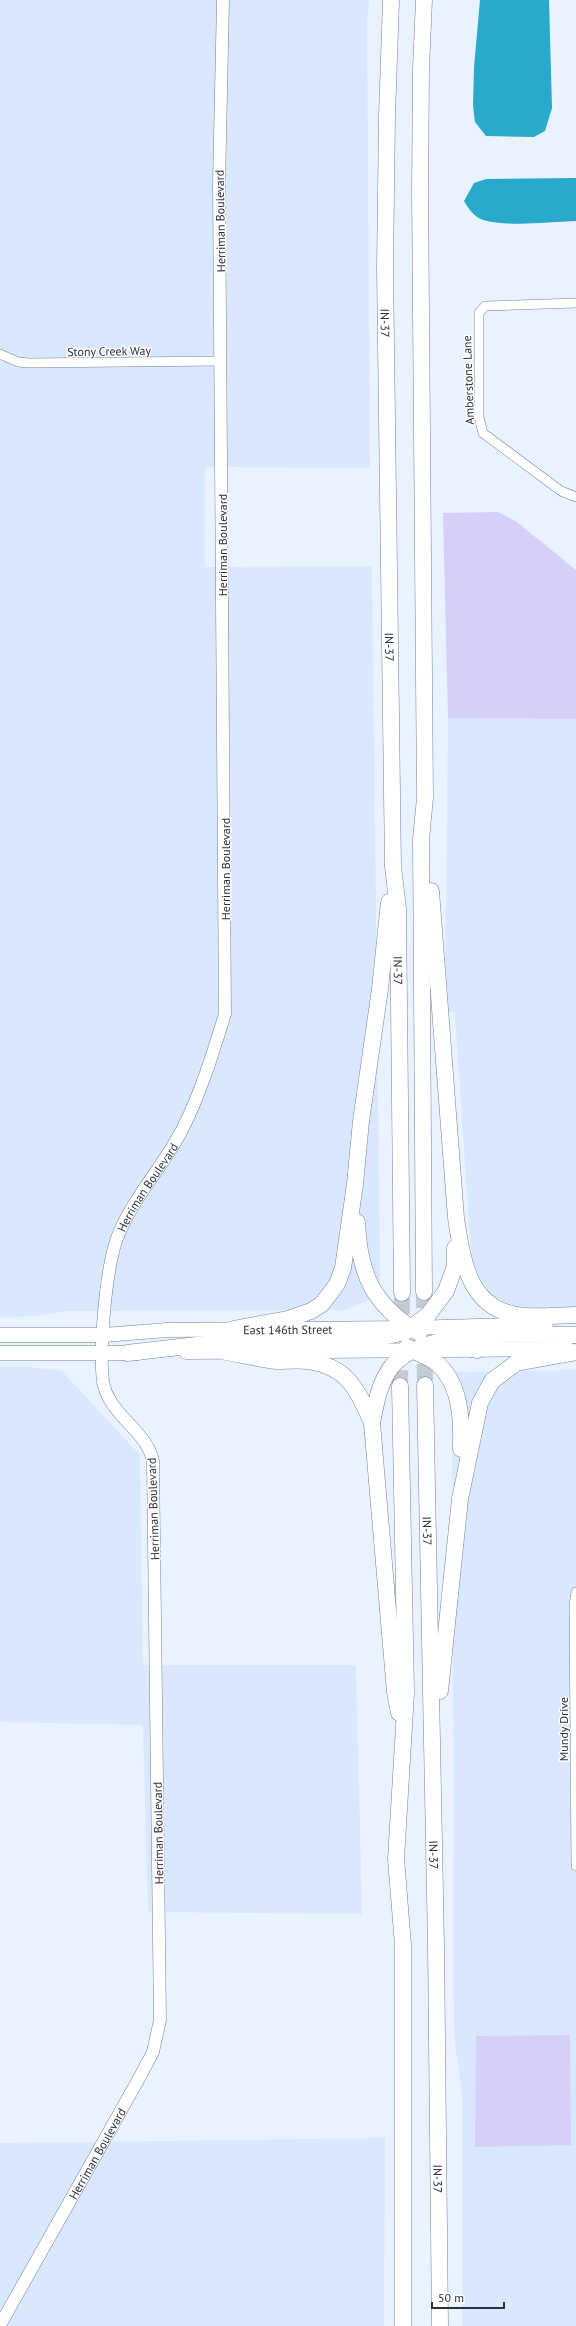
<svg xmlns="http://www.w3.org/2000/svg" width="576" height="2326" font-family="'PT Sans',sans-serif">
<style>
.built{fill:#d9e8ff}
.green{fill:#d7cff9}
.water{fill:#29a9cb}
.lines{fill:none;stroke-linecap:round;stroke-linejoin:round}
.highway-tunnel{stroke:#c3cbd7;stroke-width:16;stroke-dasharray:16 8;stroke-linecap:butt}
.street-casing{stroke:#748195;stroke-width:10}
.secondary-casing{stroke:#748195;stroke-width:13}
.primary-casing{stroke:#748195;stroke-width:15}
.highway-casing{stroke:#748195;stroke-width:17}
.street{stroke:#fff;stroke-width:9}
.secondary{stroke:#fff;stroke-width:12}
.primary{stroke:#fff;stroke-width:14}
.highway{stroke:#fff;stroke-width:16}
.labels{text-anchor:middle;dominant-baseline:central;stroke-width:3;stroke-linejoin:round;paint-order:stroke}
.street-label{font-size:12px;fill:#2b3039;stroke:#fff}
</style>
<rect width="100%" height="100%" fill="#e9f2ff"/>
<path class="built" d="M0 0H369L367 22 370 468 205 467V567L372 566 380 1275 379 1288 373 1298 345 1310 66 1311 44 1315 0 1318Z
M448 718 576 719V1311L507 1308 494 1299 475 1271 471 1253 455 1013 445 1010Z
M0 1367H28L62 1371 140 1455 143 1665H356L362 1914 148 1912 143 1725 0 1722Z
M576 1370V2326H462V2093L454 2037 452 1372Z
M385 2138 384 2326H0V2143Z"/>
<path class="green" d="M498 512 517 522 576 570V719L448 718 443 513Z
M570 2035 571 2145 475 2147 476 2036Z"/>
<path class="water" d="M480 0H549L552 108 545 131 534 137 486 136 475 122 473 106 474 67Z
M576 178V221C548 222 509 227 483 220 474 217 468 208 464 201L474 183 486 179Z"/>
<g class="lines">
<path class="highway-tunnel" d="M424 1292 425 1385
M400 1386 402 1293"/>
<defs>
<path id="street" d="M576 303 485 306 479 313V417L483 433 561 491 576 497
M0 354 18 362 29 363 221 361
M576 1592 574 1606 576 1866"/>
<g id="secondary">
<path id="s1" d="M0 2325 137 2082 153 2052 160 2020 153 1461C146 1429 108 1415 103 1381 99 1348 106 1260 120 1231 136 1194 165 1164 183 1128 201 1092 213 1053 225 1014L219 184 223 0"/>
</g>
<g id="primary">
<path id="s2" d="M0 1335H104L167 1330 411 1328 546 1324"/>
<path d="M186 1352 568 1349"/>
<path d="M0 1353H138"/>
</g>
<g id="highway">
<path id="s3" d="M391 0 387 116 385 269 393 867 398 908 402 1293"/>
<path d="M431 891 456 1218C462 1256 467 1304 512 1314 532 1319 556 1315 576 1315"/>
<path d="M357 1222C359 1274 373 1305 419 1333"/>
<path d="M424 1292 421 839 425 798 420 191 421 69 424 0"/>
<path d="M233 1329 288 1319 311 1311 322 1304 337 1284 343 1268 355 1184 361 1121 380 989 389 902"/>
<path d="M450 1345 477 1350"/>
<path d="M407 1347C415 1352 426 1356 434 1361 461 1381 462 1420 461 1449"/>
<path d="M226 1352C243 1355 260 1359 277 1361 287 1361 298 1360 308 1361 347 1366 358 1390 372 1423"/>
<path d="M127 1353 223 1342 373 1339 405 1332 428 1315 446 1291 455 1266V1248"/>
<path id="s4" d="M425 1385 436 1945 440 2326"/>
<path d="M400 1386 406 1693 396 1859 403 1945V2326"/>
<path d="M440 1691 460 1499 480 1403 492 1381 516 1363 576 1352"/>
<path d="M399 1713 395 1692 372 1423C376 1403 379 1383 392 1366 426 1326 527 1336 576 1335"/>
</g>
</defs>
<use href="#street" class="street-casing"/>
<use href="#secondary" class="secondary-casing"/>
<use href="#primary" class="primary-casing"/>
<use href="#highway" class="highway-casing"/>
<use href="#street" class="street"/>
<use href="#secondary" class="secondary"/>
<use href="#primary" class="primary"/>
<use href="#highway" class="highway"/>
</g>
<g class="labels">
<g class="street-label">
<text transform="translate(220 221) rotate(-91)">Herriman Boulevard</text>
<text stroke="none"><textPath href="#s3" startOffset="323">IN-37</textPath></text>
<text transform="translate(109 351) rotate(-1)">Stony Creek Way</text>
<text transform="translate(468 380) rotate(-92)">Amberstone Lane</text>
<text transform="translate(222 545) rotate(-90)">Herriman Boulevard</text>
<text stroke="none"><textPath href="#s3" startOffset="647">IN-37</textPath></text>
<text transform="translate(225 869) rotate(-90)">Herriman Boulevard</text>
<text stroke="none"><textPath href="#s3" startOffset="971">IN-37</textPath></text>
<text stroke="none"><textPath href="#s1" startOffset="1204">Herriman Boulevard</textPath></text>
<text stroke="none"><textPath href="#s2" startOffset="288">East 146th Street</textPath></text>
<text transform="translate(153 1509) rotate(-92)">Herriman Boulevard</text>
<text stroke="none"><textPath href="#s4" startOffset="146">IN-37</textPath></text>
<text transform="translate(563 1729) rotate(-90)">Mundy Drive</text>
<text transform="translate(158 1833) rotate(-91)">Herriman Boulevard</text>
<text stroke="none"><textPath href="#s4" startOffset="470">IN-37</textPath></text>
<text stroke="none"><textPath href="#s1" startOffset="197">Herriman Boulevard</textPath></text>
<text stroke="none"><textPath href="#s4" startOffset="794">IN-37</textPath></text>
</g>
</g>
<path d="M432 2302v6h72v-6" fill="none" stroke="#2b3039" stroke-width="2"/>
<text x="438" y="2302" font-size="12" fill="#2b3039" stroke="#ffffff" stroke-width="3" paint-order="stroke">50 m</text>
</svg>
